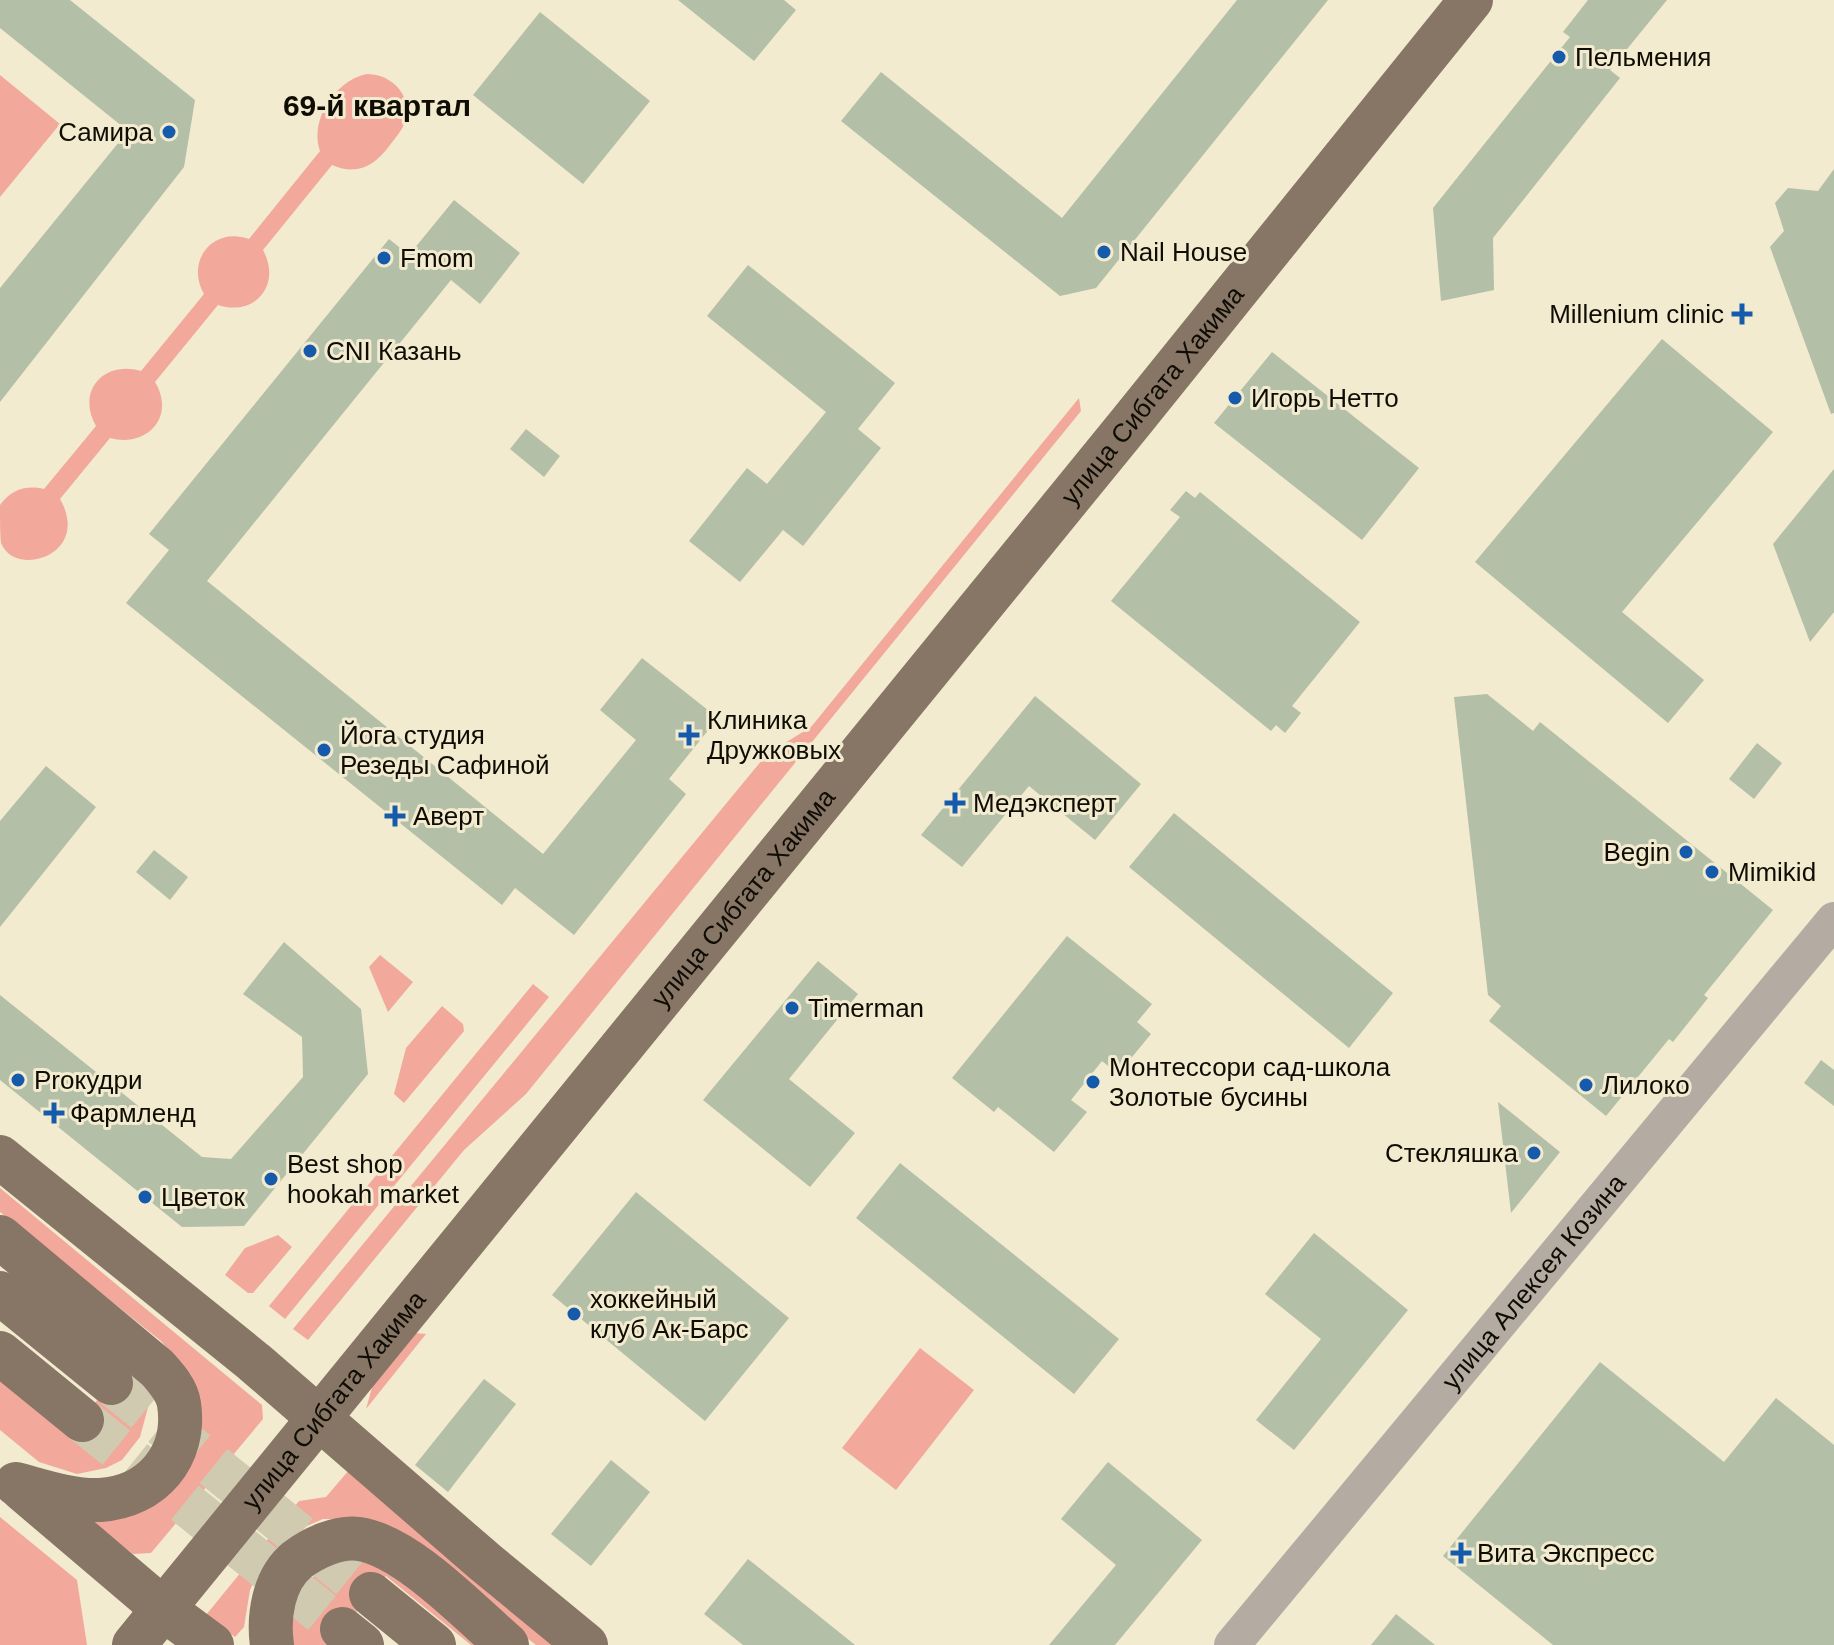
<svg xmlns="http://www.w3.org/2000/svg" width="1834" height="1645" font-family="Arial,sans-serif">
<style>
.green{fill:#f2a99b}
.building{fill:#b3bfa6}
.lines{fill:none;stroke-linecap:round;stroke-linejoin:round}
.major-tunnel{stroke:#d0cab1;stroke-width:44;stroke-dasharray:44 22;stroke-linecap:butt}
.minor{stroke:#b4aba2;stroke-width:36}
.major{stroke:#877566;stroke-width:44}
.poi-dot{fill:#165bab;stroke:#f2ebcf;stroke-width:3}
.labels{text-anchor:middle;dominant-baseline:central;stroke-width:6;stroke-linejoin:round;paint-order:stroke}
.poi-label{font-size:26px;fill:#0f0c04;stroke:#f2ebcf;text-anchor:start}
.street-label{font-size:26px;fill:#0f0c04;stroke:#f2ebcf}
.quarter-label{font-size:30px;font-weight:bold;fill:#0f0c04;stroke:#f2ebcf}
</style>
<rect width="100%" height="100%" fill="#f2ebcf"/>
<path class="green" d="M367 74C393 74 415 98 404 124 401 132 395 138 390 145 374 166 358 176 332 165L263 250C282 285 255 317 218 305L155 382C176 417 147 448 110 438L60 499C92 555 15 579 1 543 0 533 0 516 0 505 12 489 26 485 44 489L96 426C76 391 104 360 141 371L204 294C185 261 213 226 249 239L320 151C309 121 335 80 367 74Z
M0 75 60 124 0 197Z
M1079 398 1081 411 526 1094 464 1150 308 1340 293 1329 767 754 811 727Z
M380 955 413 982 388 1012 369 967Z
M533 984 549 997 285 1319 269 1306Z
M442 1006 463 1024 464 1031 404 1103 394 1094 406 1048Z
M0 1188 262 1405 263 1419 151 1553 133 1554 90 1520 144 1501 179 1363 161 1341 0 1212Z
M278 1235 292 1247 253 1293H248L225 1275 245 1248Z
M0 1260 135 1370 146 1384 150 1400 140 1437 122 1460 106 1468 77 1474 39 1462 0 1430V1380L69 1436 125 1365 0 1266Z
M415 1333 426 1334 366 1409 373 1384Z
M920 1348 974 1390 896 1490 842 1448Z
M349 1470 565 1645H536L395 1535 349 1519H323L295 1531 278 1547 260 1568 250 1590 244 1627 235 1637 206 1615 299 1501 326 1497Z
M0 1517 77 1580 87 1645H0Z
M359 1559 380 1562 488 1645H471L386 1576 329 1645H293C287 1590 306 1570 359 1559Z"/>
<path class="building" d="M0 0H70L195 100 184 167 0 402V288L128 131 0 28Z
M678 0H784L796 10 754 61Z
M1237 0H1328L1096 288 1060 296 841 121 881 72 1062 218Z
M1588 0H1667L1610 70 1620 78 1493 238 1494 290 1441 301 1433 208 1570 37 1563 32Z
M540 12 650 101 583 184 473 95Z
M1834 169V413L1831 414 1770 247 1784 231 1775 203 1788 188 1818 191Z
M454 200 520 253 480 304 451 280 207 581 543 854 636 740 600 710 642 658 718 718 669 779 686 794 574 935 515 888 502 905 126 603 169 550 149 534 389 239 409 255Z
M748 265 895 383 858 429 881 448 803 546 783 530 740 582 689 541 747 468 767 484 826 412 707 316Z
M1662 339 1773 432 1622 612 1704 680 1668 723 1475 562Z
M1272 352 1419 468 1362 540 1214 423Z
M526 429 560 456 544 477 510 449Z
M1834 469V612L1810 642 1773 544Z
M1186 491 1195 498 1200 492 1360 622 1292 706 1301 713 1285 733 1276 725 1271 731 1111 601 1180 517 1170 510Z
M1487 694 1533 731 1540 722 1773 910 1704 995 1708 998 1673 1042 1669 1039 1606 1116 1489 1021 1501 1006 1488 995 1454 697Z
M1035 696 1141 784 1095 840 1029 786 962 867 921 835Z
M1757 743 1782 763 1754 799 1729 779Z
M46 766 96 807 0 927V821Z
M1174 813 1393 993 1349 1048 1129 867Z
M154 850 188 877 170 900 136 872Z
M1067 936 1152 1004 1137 1022 1151 1034 1118 1074 1102 1061 1071 1100 1087 1112 1054 1152 998 1107 994 1112 952 1078Z
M284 942 361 1009 368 1074 244 1226 182 1227 0 1080V995L202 1157 231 1159 303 1077 302 1037 243 994Z
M818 961 858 994 789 1079 855 1133 810 1187 703 1100Z
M1821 1060 1834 1070V1106L1804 1083Z
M1498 1102 1560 1152 1511 1213Z
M900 1163 1119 1339 1074 1394 856 1218Z
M636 1192 789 1318 705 1421 552 1295Z
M1314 1233 1408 1310 1294 1450 1256 1420 1321 1339 1265 1294Z
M1600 1362 1724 1462 1776 1398 1834 1445V1645H1553L1443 1556Z
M484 1379 516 1404 448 1492 415 1465Z
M611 1460 650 1492 591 1566 551 1534Z
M1108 1462 1202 1540 1115 1645H1049L1116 1565 1061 1519Z
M748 1559 855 1645H743L704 1614Z
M1396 1614 1435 1645H1371Z"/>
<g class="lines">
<path class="major-tunnel" d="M111 1383 371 1594
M82 1420 342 1629"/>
<path class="minor" id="s1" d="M1232 1645 1834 920"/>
<g class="major">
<path d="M0 1157 254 1362 485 1562 586 1645"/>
<path d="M0 1237 157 1368C166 1378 177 1390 179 1404 187 1456 152 1497 100 1500 71 1501 43 1491 16 1484"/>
<path d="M0 1293 111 1383"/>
<path d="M0 1353 82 1420"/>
<path d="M22 1489 162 1608 212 1645"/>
<path d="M371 1594 434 1645"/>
<path d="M342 1629 362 1645"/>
<path id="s2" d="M134 1645 1131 422 1471 0"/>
<path d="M272 1645C268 1617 273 1580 297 1560 313 1548 338 1536 359 1539 407 1546 470 1613 507 1645"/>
</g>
</g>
<g class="poi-dot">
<circle cx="1559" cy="57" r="8"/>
<circle cx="169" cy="132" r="8"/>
<circle cx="1104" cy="252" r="8"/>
<circle cx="384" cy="258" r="8"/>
<path d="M1738 302h8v8h8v8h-8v8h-8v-8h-8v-8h8z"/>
<circle cx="310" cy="351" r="8"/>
<circle cx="1235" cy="398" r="8"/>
<path d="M685 723h8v8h8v8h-8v8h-8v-8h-8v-8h8z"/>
<circle cx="324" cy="750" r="8"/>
<path d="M951 791h8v8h8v8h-8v8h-8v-8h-8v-8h8z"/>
<path d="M391 804h8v8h8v8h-8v8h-8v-8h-8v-8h8z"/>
<circle cx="1686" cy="852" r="8"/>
<circle cx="1712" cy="872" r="8"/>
<circle cx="792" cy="1008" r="8"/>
<circle cx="18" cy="1080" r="8"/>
<circle cx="1093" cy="1082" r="8"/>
<circle cx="1586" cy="1085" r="8"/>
<path d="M50 1101h8v8h8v8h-8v8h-8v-8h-8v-8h8z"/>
<circle cx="1534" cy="1153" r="8"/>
<circle cx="271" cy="1179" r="8"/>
<circle cx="145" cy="1197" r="8"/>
<circle cx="574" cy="1314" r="8"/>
<path d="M1457 1541h8v8h8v8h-8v8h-8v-8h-8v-8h8z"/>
</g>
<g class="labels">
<g class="poi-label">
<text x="1575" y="57">Пельмения</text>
<text x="153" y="132" text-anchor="end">Самира</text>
<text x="1120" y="252">Nail House</text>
<text x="400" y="258">Fmom</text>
<text x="1724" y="314" text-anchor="end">Millenium clinic</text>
<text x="326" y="351">CNI Казань</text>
<text x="1251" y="398">Игорь Нетто</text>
<text x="707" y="720">Клиника<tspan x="707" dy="30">Дружковых</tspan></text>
<text x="340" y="735">Йога студия<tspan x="340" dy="30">Резеды Сафиной</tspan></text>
<text x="973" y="803">Медэксперт</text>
<text x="413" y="816">Аверт</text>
<text x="1670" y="852" text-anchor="end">Begin</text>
<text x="1728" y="872">Mimikid</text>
<text x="808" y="1008">Timerman</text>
<text x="1109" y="1067">Монтессори сад-школа<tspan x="1109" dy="30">Золотые бусины</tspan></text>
<text x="34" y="1080">Proкудри</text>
<text x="1602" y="1085">Лилоко</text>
<text x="70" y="1113">Фармленд</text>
<text x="1518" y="1153" text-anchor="end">Стекляшка</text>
<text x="287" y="1164">Best shop<tspan x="287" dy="30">hookah market</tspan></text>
<text x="161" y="1197">Цветок</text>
<text x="590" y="1299">хоккейный<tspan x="590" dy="30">клуб Ак-Барс</tspan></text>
<text x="1477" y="1553">Вита Экспресс</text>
</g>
<g class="street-label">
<text stroke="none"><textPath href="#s2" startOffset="1612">улица Сибгата Хакима</textPath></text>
<text stroke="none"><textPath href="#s2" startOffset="964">улица Сибгата Хакима</textPath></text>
<text stroke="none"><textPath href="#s1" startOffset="472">улица Алексея Козина</textPath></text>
<text stroke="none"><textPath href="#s2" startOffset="316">улица Сибгата Хакима</textPath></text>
</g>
<g class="quarter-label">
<text x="377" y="105">69-й квартал</text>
</g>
</g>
</svg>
